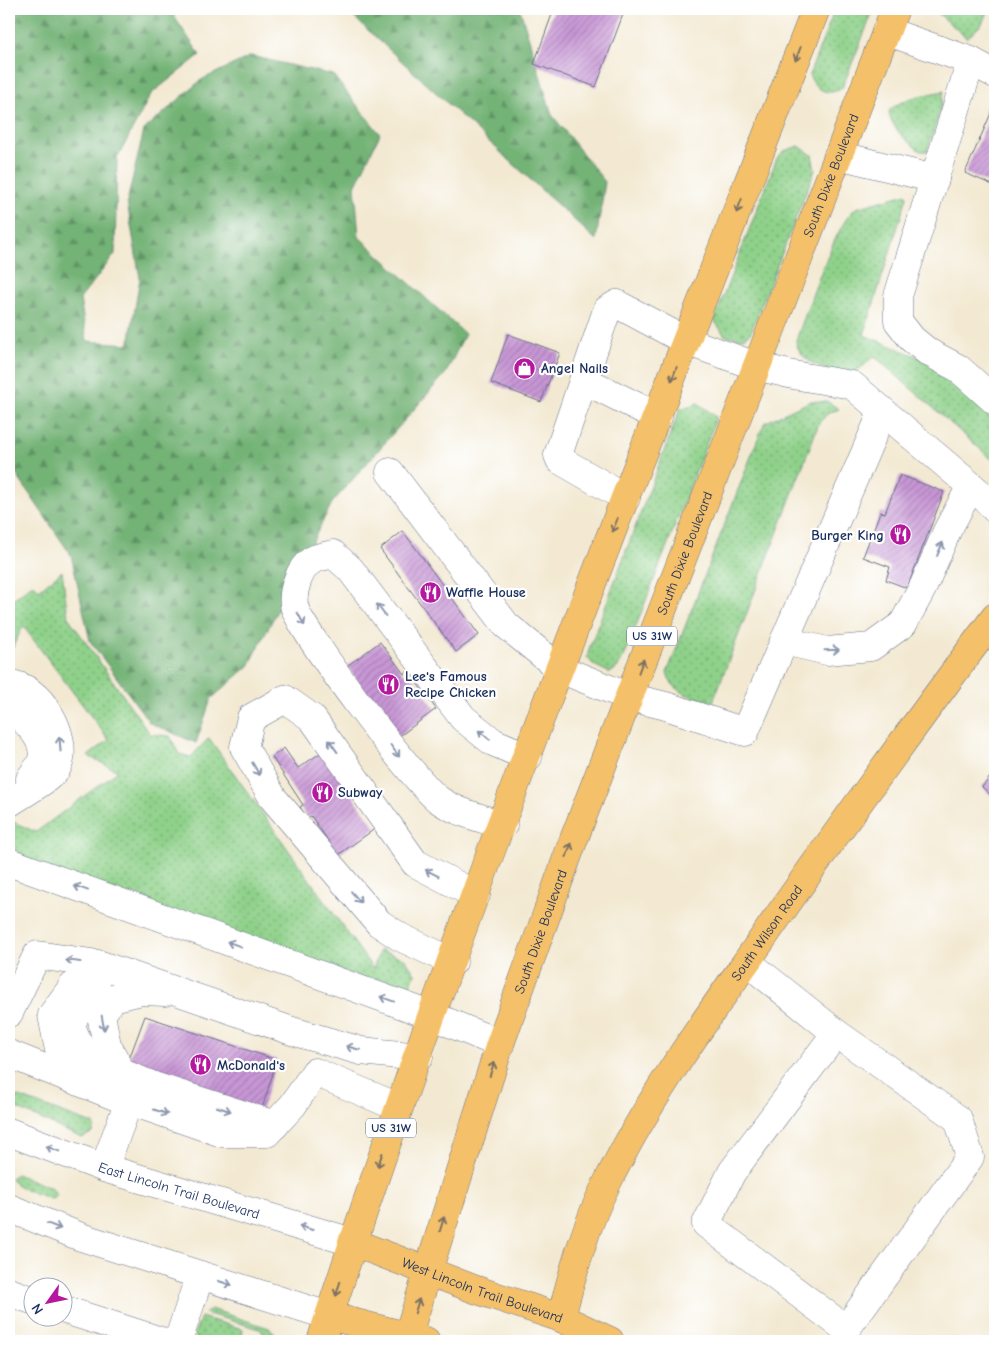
<svg xmlns="http://www.w3.org/2000/svg" width="1004" height="1350" font-family="'Comic Neue',sans-serif">
<style>
.grass{fill:url(#grass-dots);stroke:#558074}
.forest{fill:url(#forest-firs);stroke:#47716a}
.building{fill:url(#building-hatch)}
.lines{fill:none;stroke-linecap:round;stroke-linejoin:round}
.minor-casing{stroke:#677087;stroke-width:29}
.major-casing{stroke:#677087;stroke-width:29}
.highway-casing{stroke:#677087;stroke-width:29}
.minor{stroke:#fff;stroke-width:28}
.major{stroke:#f4c16a;stroke-width:28}
.highway{stroke:#f4c16a;stroke-width:28}
.oneway{stroke:#7d7163}
.oneway2{stroke:#8d97ae}
.labels{text-anchor:middle;dominant-baseline:central;stroke-width:4.5;stroke-linejoin:round;paint-order:stroke}
.shield{fill:#fff;stroke:#5f6d8e;stroke-width:1}
.shield-label{font-size:12px;font-weight:bold;fill:#1b2f5e}
.street-label{font-size:14px;fill:#1b2f5e;stroke:#fff}
.poi-label{font-size:14px;font-weight:bold;fill:#1b2f5e;stroke:#fff;text-anchor:start}
</style>
<defs>
<pattern id="grass-dots" width="8" height="8" patternUnits="userSpaceOnUse" patternTransform="scale(1.25)"><rect width="8" height="8" fill="#8fd18a"/><path d="M2 2h.1M6 6h.1" fill="none" stroke="#74aa74" stroke-width="1.8" stroke-linecap="round"/></pattern>
<pattern id="forest-firs" width="22" height="20" patternUnits="userSpaceOnUse" patternTransform="scale(1.25)"><rect width="22" height="20" fill="#73b376"/><path d="M5 1l3.5 6h-7zM16 11l3.5 6h-7z" fill="#5e9264"/></pattern>
<pattern id="building-hatch" width="6" height="6" patternUnits="userSpaceOnUse" patternTransform="scale(1.25)"><rect width="6" height="6" fill="#c997d6"/><path d="M-1 1l2-2M0 6l6-6M5 7l2-2" fill="none" stroke="#a27cb1"/></pattern>
</defs>
<rect width="100%" height="100%" fill="#fff"/>
<filter id="ink" filterUnits="userSpaceOnUse"><feTurbulence type="fractalNoise" baseFrequency=".02" numOctaves="2"/><feDisplacementMap in="SourceGraphic" scale="10" xChannelSelector="R" yChannelSelector="G"/><feConvolveMatrix kernelMatrix="1 2 1 2 8 2 1 2 1" color-interpolation-filters="sRGB"/></filter>
<filter id="wash" filterUnits="userSpaceOnUse"><feTurbulence type="fractalNoise" baseFrequency=".0096" numOctaves="4" result="noise"/><feDisplacementMap in="SourceGraphic" scale="20" xChannelSelector="R" yChannelSelector="G"/><feGaussianBlur stdDeviation="1.12" result="paint"/><feColorMatrix in="noise" values="0 0 0 0 0 0 0 0 0 0 0 0 0 0 0 0 0 1.4 0 .05"/><feComposite in="paint" operator="in"/></filter>
<g filter="url(#wash)">
<rect width="100%" height="100%" fill="#f3e9d2"/>
<path class="grass" d="M835 9H874L842 88C827 97 816 90 809 75Z
M933 9H988L982 24 967 38Z
M944 91 938 118 927 151H920C907 141 891 129 889 111 903 97 924 95 944 91Z
M799 146 812 155 815 170 750 334 743 338 725 336 714 320 777 158 784 151Z
M906 194 907 197 864 335 936 364 982 400 995 415V462L874 356C868 361 863 368 856 371 835 377 798 364 796 340 807 312 835 223 856 208Z
M811 401 828 402 839 409 827 414 819 423 713 702C693 697 674 695 667 673L762 428 766 422Z
M698 403 716 417 713 427 624 657 618 667 610 673 594 665 587 658 589 649 680 409Z
M62 571 68 617 150 734 170 736 179 754 191 757 209 738 373 969 380 950 405 959 415 974 409 989 404 992 9 857V820L36 832 118 771 88 756 109 740 23 626 9 655V603L31 585H35L39 590Z
M9 1093 95 1125 93 1132 82 1138 16 1108 9 1104Z
M16 1174 52 1188 57 1194 56 1196 51 1199 26 1190 16 1184 11 1178Z
M211 1309 269 1328 275 1333 273 1341H269L260 1329 205 1313Z
M201 1317 243 1329 241 1341 198 1340 194 1334Z"/>
<path class="forest" d="M9 9H169L200 55 151 94 117 159 115 254 80 299 87 341 129 344 140 278 127 202 144 130 201 80 251 56 333 75 380 134 355 186 359 237 465 334 446 373 332 503 249 666 211 699 196 743 150 723 90 641 71 555 9 464Z
M345 9H520L552 115 605 182 596 240Z"/>
<g id="blocks">
<path class="building" d="M554 9H625L596 87 534 64Z
M995 104V186L965 173Z
M508 334 560 353 541 402 491 383Z
M900 475 944 492 907 588 886 580 890 567 863 557 880 512 885 513Z
M403 531 479 635 456 652 380 549Z
M380 642 404 674 408 671 436 709 401 735H395L347 666Z
M284 748 298 768 322 752 376 828 338 855 311 816 307 818 300 807 303 805 272 757Z
M995 771V799L982 787Z
M145 1016 277 1060 260 1115 125 1070Z"/>
</g>
</g>
<g filter="url(#ink)">
<use href="#blocks" fill-opacity="0" stroke="#677087" stroke-width="1"/>
<g class="lines">
<defs>
<g id="minor">
<path d="M886 31 971 61 898 296V321L912 339 928 352 958 368 995 401"/>
<path d="M971 61 995 74"/>
<path d="M838 155 935 179"/>
<path d="M584 380 658 417"/>
<path d="M390 472 506 625 560 669 629 697 666 706 745 732 883 411"/>
<path d="M626 498 560 460 558 455 607 310 617 304 686 341 756 366 793 375 852 385 983 496 995 509"/>
<path d="M784 641 827 651 871 647 903 624 923 587 947 531 971 486"/>
<path d="M9 684C40 685 70 737 58 766 53 778 20 795 9 803"/>
<path d="M9 708C23 718 47 739 42 759 41 766 33 773 30 779"/>
<path d="M503 825C481 818 458 813 439 800 417 785 297 628 294 605 292 591 299 569 311 561 316 557 327 556 333 554L350 569 463 718 493 742 528 757"/>
<path d="M9 862 433 1016 500 1044"/>
<path d="M453 962 400 937 379 923 273 798 244 747 251 718 285 699 312 718 415 863 476 895"/>
<path d="M747 962 836 1033 732 1172 706 1224 846 1329 970 1157 958 1119 836 1033"/>
<path d="M99 992 80 1003 71 1026 80 1047 114 1071 122 1073"/>
<path d="M165 992 142 991 113 998 101 1015 107 1045 122 1073 154 1086 275 1125"/>
<path d="M9 1013 37 955 98 964 292 1031 361 1051 419 1057"/>
<path d="M9 1054 112 1095 222 1133H267L293 1105 315 1072 398 1107"/>
<path d="M90 1082 59 1050 52 1015 73 986 108 968"/>
<path id="s1" d="M9 1132 104 1168 352 1242"/>
<path d="M104 1168 129 1101"/>
<path d="M9 1208 81 1237 329 1316"/>
<path d="M9 1292 32 1300"/>
<path d="M62 1309 161 1341"/>
<path d="M178 1341 200 1275"/>
</g>
<g id="major">
<path id="s2" d="M352 1242 474 1289 561 1318 610 1341"/>
<path d="M329 1316 426 1341"/>
<path id="s3" d="M561 1318C573 1271 586 1224 608 1181 651 1094 708 1017 763 938 838 830 916 723 995 617"/>
</g>
<g id="highway">
<path d="M321 1341C466 890 644 450 816 9"/>
<path id="s4" d="M406 1341 500 1044 572 844 895 9"/>
</g>
</defs>
<use href="#minor" class="minor-casing"/>
<use href="#major" class="major-casing"/>
<use href="#highway" class="highway-casing"/>
<use href="#minor" class="minor"/>
<use href="#major" class="major"/>
<use href="#highway" class="highway"/>
</g>
<defs><path id="oneway-shaft" d="M-6 0H5M1.5-3L5.5 0L1.5 3" fill="none" stroke-width="1.6" stroke-linecap="round" stroke-linejoin="round" transform="scale(1.25)"/></defs>
<g class="oneway">
<use href="#oneway-shaft" transform="translate(798 54) rotate(111)"/>
<use href="#oneway-shaft" transform="translate(739 206) rotate(111)"/>
<use href="#oneway-shaft" transform="translate(674 374) rotate(111)"/>
<use href="#oneway-shaft" transform="translate(615 525) rotate(111)"/>
<use href="#oneway-shaft" transform="translate(641 666) rotate(-69)"/>
<use href="#oneway-shaft" transform="translate(569 850) rotate(-70)"/>
<use href="#oneway-shaft" transform="translate(492 1069) rotate(-72)"/>
<use href="#oneway-shaft" transform="translate(380 1160) rotate(109)"/>
<use href="#oneway-shaft" transform="translate(442 1224) rotate(-73)"/>
<use href="#oneway-shaft" transform="translate(338 1289) rotate(107)"/>
<use href="#oneway-shaft" transform="translate(417 1306) rotate(-73)"/>
</g>
<g class="oneway2">
<use href="#oneway-shaft" transform="translate(940 549) rotate(-67)"/>
<use href="#oneway-shaft" transform="translate(381 610) rotate(-127)"/>
<use href="#oneway-shaft" transform="translate(301 619) rotate(62)"/>
<use href="#oneway-shaft" transform="translate(832 650) rotate(-2)"/>
<use href="#oneway-shaft" transform="translate(484 735) rotate(-141)"/>
<use href="#oneway-shaft" transform="translate(60 744) rotate(-94)"/>
<use href="#oneway-shaft" transform="translate(333 746) rotate(-126)"/>
<use href="#oneway-shaft" transform="translate(395 751) rotate(53)"/>
<use href="#oneway-shaft" transform="translate(256 769) rotate(60)"/>
<use href="#oneway-shaft" transform="translate(432 873) rotate(-153)"/>
<use href="#oneway-shaft" transform="translate(81 888) rotate(-160)"/>
<use href="#oneway-shaft" transform="translate(356 897) rotate(49)"/>
<use href="#oneway-shaft" transform="translate(234 944) rotate(-160)"/>
<use href="#oneway-shaft" transform="translate(73 961) rotate(-172)"/>
<use href="#oneway-shaft" transform="translate(387 999) rotate(-160)"/>
<use href="#oneway-shaft" transform="translate(103 1023) rotate(80)"/>
<use href="#oneway-shaft" transform="translate(353 1048) rotate(-164)"/>
<use href="#oneway-shaft" transform="translate(224 1109) rotate(18)"/>
<use href="#oneway-shaft" transform="translate(161 1112) rotate(19)"/>
<use href="#oneway-shaft" transform="translate(53 1149) rotate(-159)"/>
<use href="#oneway-shaft" transform="translate(54 1226) rotate(21)"/>
<use href="#oneway-shaft" transform="translate(306 1228) rotate(-163)"/>
<use href="#oneway-shaft" transform="translate(225 1283) rotate(18)"/>
</g>
</g>
<defs>
<symbol id="shop-disc" viewBox="-11 -11 22 22"><circle r="9.5" fill="#b5179e" stroke="#fff"/><path d="M-5-2.5h2.3a2.7 3.5 0 0 1 5.4 0H5L5.5 6h-11ZM-1.5-2.5h3a1.5 2.3 0 0 0-3 0Z" fill="#fff"/></symbol>
<symbol id="restaurant-disc" viewBox="-11 -11 22 22"><circle r="9.5" fill="#b5179e" stroke="#fff"/><path d="M-5-6h1v4h1v-4h1v4h1v-4h1v5L-1.5 .5V6h-2V.5L-5-1ZM5-6V6H3V1.5H1.5Q1.5-4 5-6Z" fill="#fff"/></symbol>
</defs>
<g fill-rule="evenodd">
<use href="#shop-disc" x="512" y="356" width="25" height="25"/>
<use href="#restaurant-disc" x="888" y="522" width="25" height="25"/>
<use href="#restaurant-disc" x="418" y="580" width="25" height="25"/>
<use href="#restaurant-disc" x="376" y="672" width="25" height="25"/>
<use href="#restaurant-disc" x="310" y="780" width="25" height="25"/>
<use href="#restaurant-disc" x="188" y="1052" width="25" height="25"/>
</g>
<g class="labels">
<g class="shield">
<rect x="627" y="626.5" width="50" height="19" rx="4"/>
<rect x="366" y="1118.5" width="50" height="19" rx="4"/>
</g>
<g class="shield-label">
<text x="652" y="636">US 31W</text>
<text x="391" y="1128">US 31W</text>
</g>
<g class="street-label">
<text stroke="none"><textPath href="#s4" startOffset="1241">South Dixie Boulevard</textPath></text>
<text stroke="none"><textPath href="#s4" startOffset="836">South Dixie Boulevard</textPath></text>
<text stroke="none"><textPath href="#s4" startOffset="431">South Dixie Boulevard</textPath></text>
<text stroke="none"><textPath href="#s3" startOffset="440">South Wilson Road</textPath></text>
<text stroke="none"><textPath href="#s1" startOffset="180">East Lincoln Trail Boulevard</textPath></text>
<text stroke="none"><textPath href="#s2" startOffset="139">West Lincoln Trail Boulevard</textPath></text>
</g>
<g class="poi-label">
<text x="541" y="368">Angel Nails</text>
<text x="884" y="535" text-anchor="end">Burger King</text>
<text x="446" y="592">Waffle House</text>
<text x="405" y="676">Lee's Famous<tspan x="405" dy="16">Recipe Chicken</tspan></text>
<text x="338" y="792">Subway</text>
<text x="217" y="1065">McDonald's</text>
</g>
</g>
<rect width="1004" height="1350" fill="none" stroke="#fff" stroke-width="30"/>
<g transform="translate(48 1302) rotate(237)"><circle r="24" fill="#ffffff" stroke="#a4acbf"/>
<path d="M0-4L9 19L0 12L-9 19Z" fill="#b5179e"/>
<text y="-8" font-size="14" font-weight="bold" text-anchor="middle" fill="#1b2f5e">N</text>
</g>
</svg>
